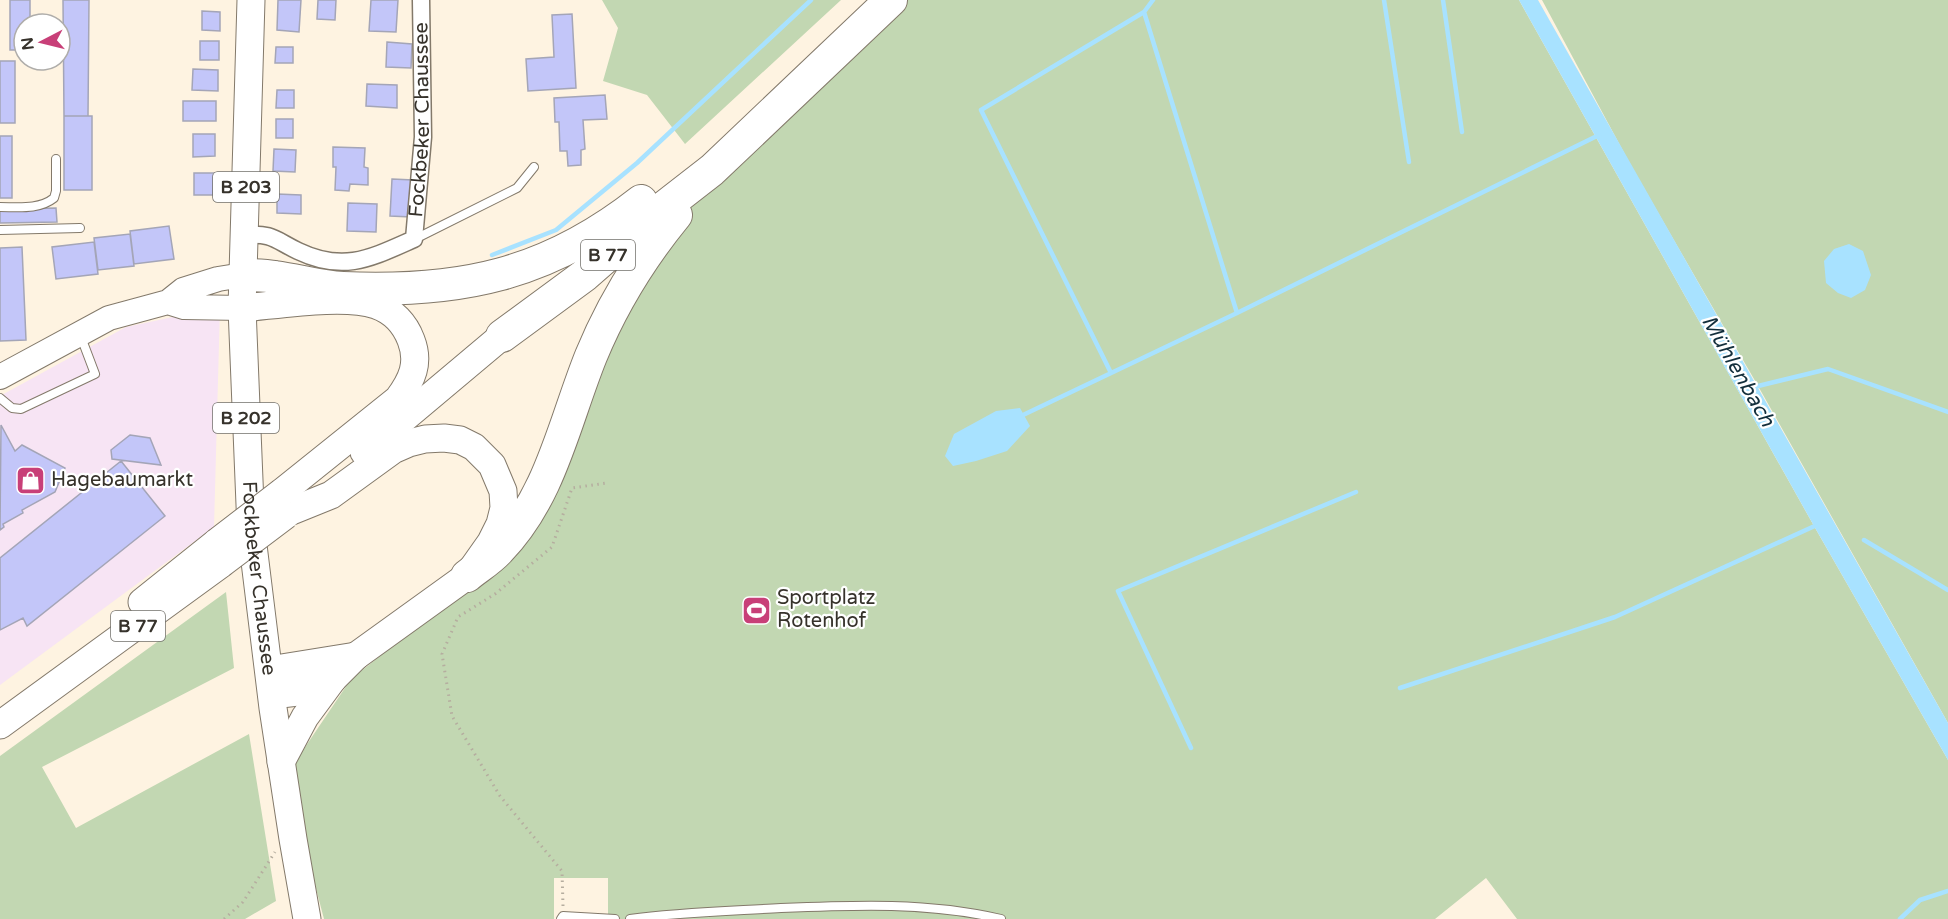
<svg xmlns="http://www.w3.org/2000/svg" width="1948" height="919" font-family="'Varela Round',sans-serif">
<style>
.commercial{fill:#f7e4f4}
.green{fill:#c2d7b2}
.water{fill:#a8e2ff}
.lines{fill:none;stroke-linecap:round;stroke-linejoin:round}
.stream{stroke:#a8e2ff;stroke-width:4.5}
.building{fill:#c3c6f9;stroke:#a4a5b7;stroke-width:1.5}
.lane-casing{stroke:#83796a;stroke-width:10}
.street-casing{stroke:#83796a;stroke-width:19}
.secondary-casing{stroke:#83796a;stroke-width:26}
.primary-casing{stroke:#83796a;stroke-width:29}
.highway-casing{stroke:#83796a;stroke-width:34}
.path{stroke:#b5ad9f;stroke-width:3;stroke-dasharray:1.5 4.5;stroke-linecap:butt}
.lane{stroke:#fff;stroke-width:8}
.street{stroke:#fff;stroke-width:16}
.secondary{stroke:#fff;stroke-width:24}
.primary{stroke:#fff;stroke-width:27}
.highway{stroke:#fff;stroke-width:32}
.primary-bridge-casing{stroke:#83796a;stroke-width:29;stroke-linecap:butt}
.primary-bridge{stroke:#fff;stroke-width:27}
.labels{text-anchor:middle;dominant-baseline:central;stroke-width:4.5;stroke-linejoin:round;paint-order:stroke}
.shield{fill:#fff;stroke:#72706b;stroke-width:1.5}
.shield-label{font-size:18px;font-weight:bold;fill:#36322b}
.street-label{font-size:20px;fill:#36322b;stroke:#fff}
.poi-label{font-size:20px;fill:#36322b;stroke:#fff;text-anchor:start}
.water-label{font-size:21px;font-style:italic;fill:#132f3c;stroke:#fff}
</style>
<rect width="100%" height="100%" fill="#fef3e1"/>
<path class="commercial" d="M220 307 214 527 0 685V396L126 327Z"/>
<path class="green" d="M602 0H841L685 144 647 95 603 81 618 28Z
M903 0H1519L1814 526 1948 760V919H1517L1486 878 1435 919H608V878H554V919H324L308 858 291 768 351 679 461 592 496 561 606 338 654 254 712 180Z
M1542 0H1948V723L1758 386 1630 164Z
M226 592 234 668 42 767 76 828 249 734 276 901 245 919H0V756Z"/>
<path class="water" d="M1519 0H1538L1948 723V760L1814 526Z
M1849 244 1863 251 1871 275 1865 290 1851 298 1838 293 1826 283 1824 261 1834 249Z
M1020 408 1030 426 1007 451 976 461 953 466 945 456 954 434 996 411Z"/>
<g class="lines">
<path class="stream" d="M1384 0 1409 162
M1443 0 1462 132
M1144 12 1237 313
M492 255 556 230 637 163 811 0
M1111 373 981 110 1144 12 1153 0
M1754 387 1828 369 1948 412
M1023 415 1237 313 1599 135
M1864 540 1948 590
M1400 688 1615 617 1819 524
M1191 748 1118 591 1356 492
M1900 919 1920 900 1948 891"/>
</g>
<path class="building" d="M10 0H30V24H24V50H10Z
M63 0H89L88 116H64Z
M278 0H301L299 32 277 30Z
M318 0H336L335 20 317 19Z
M371 0H398L396 32 369 31Z
M202 11 220 12V31L202 30Z
M572 14 576 88 528 91 526 59 554 57 552 15Z
M200 41H219V60H200Z
M387 42 412 44 411 68 386 67Z
M276 47H293V63H275Z
M0 61H15V123H0Z
M193 69 218 70V91L192 90Z
M367 84 397 85V108L366 106Z
M277 90H294V108H276Z
M605 95 607 119 583 120 585 149 581 150V165L568 166 567 151H560L559 122H555L554 98Z
M183 101H216V121H183Z
M64 116H92V190H64Z
M276 119H293V138H276Z
M193 134H215V156L193 157Z
M0 136H12V198H0Z
M333 147 365 148 364 167 368 168V185L350 184 349 191 335 190 336 167H333Z
M274 149 296 150 295 172 273 171Z
M194 173H214L213 195H194Z
M392 179 413 180 411 217 390 216Z
M277 194 301 195V214L277 213Z
M348 203 377 204 376 232 347 231Z
M56 208 57 222 0 223V209Z
M169 226 174 259 134 264 130 231Z
M130 234 134 266 98 270 94 238Z
M94 242 98 274 56 279 52 247Z
M22 247 26 340 0 341V248Z
M1 425 15 451 22 445 65 468 55 492 22 510 23 513 3 524 4 527 0 530Z
M130 435 150 438 161 465 112 459 111 450Z
M121 461 165 516 27 626 23 618 0 630V558Z"/>
<g class="lines">
<defs>
<path id="lane" d="M0 207C18 207 39 210 54 198L56 191V159
M0 230 80 228
M415 239 517 188 534 167
M0 398 12 408 21 409 95 374 81 337
M561 919 563 916 615 919
M630 919C680 912 730 911 781 908 855 905 929 902 1001 919"/>
<g id="street">
<path id="s1" d="M245 235C273 233 275 240 298 251 344 273 371 258 414 239L423 137 421 0"/>
</g>
<path id="secondary" d="M168 302 184 307 242 308
M0 377 109 318 168 302 183 290 218 279 243 275"/>
<g id="primary">
<path id="s2" d="M251 0 242 308 251 529 273 708 293 839 307 919"/>
<path d="M242 308C278 305 344 294 376 305 393 311 405 324 411 340 420 363 412 380 398 399L282 492"/>
<path d="M364 452 502 336"/>
<path d="M142 602 217 542"/>
<path d="M269 670 356 656"/>
<path d="M272 695 298 692 333 679 356 656 467 576 491 542 500 524 504 508 503 491 492 465 474 447 460 440 444 438 425 439 409 443 393 450 331 495 289 512"/>
<path d="M0 725 221 564"/>
<path d="M281 762 305 717 333 679"/>
</g>
<path id="highway" d="M243 275C254 275 265 275 275 277 298 280 320 287 343 288 460 293 547 275 641 201
M502 336 585 275 649 219 712 170 891 0
M467 576C478 567 490 560 499 550 551 496 564 423 591 356 612 305 640 259 676 215"/>
</defs>
<use href="#lane" class="lane-casing"/>
<use href="#street" class="street-casing"/>
<use href="#secondary" class="secondary-casing"/>
<use href="#primary" class="primary-casing"/>
<use href="#highway" class="highway-casing"/>
<path class="path" d="M563 906 562 871 500 796 452 716 442 654 458 617 495 594 552 547 572 488 607 483
M224 919 243 902 275 852"/>
<use href="#lane" class="lane"/>
<use href="#street" class="street"/>
<use href="#secondary" class="secondary"/>
<use href="#primary" class="primary"/>
<use href="#highway" class="highway"/>
<defs>
<path id="primary-bridge" d="M217 542 282 492
M221 564 286 515"/>
</defs>
<use href="#primary-bridge" class="primary-bridge-casing"/>
<use href="#primary-bridge" class="primary-bridge"/>
</g>
<defs>
<symbol id="shop-square" viewBox="-11 -11 22 22"><rect x="-9" y="-9" width="18" height="18" rx="4" fill="#c83f78" stroke="#fff"/><path d="M-5-2.5h2.3a2.7 3.5 0 0 1 5.4 0H5L5.5 6h-11ZM-1.5-2.5h3a1.5 2.3 0 0 0-3 0Z" fill="#fff"/></symbol>
<symbol id="stadium-square" viewBox="-11 -11 22 22"><rect x="-9" y="-9" width="18" height="18" rx="4" fill="#c83f78" stroke="#fff"/><path d="M0-5a6.5 5 0 1 0 0 10a6.5 5 0 1 0 0-10ZM-3.5-1.8h7v3.6h-7Z" fill="#fff"/></symbol>
</defs>
<g fill-rule="evenodd">
<use href="#shop-square" x="14" y="464" width="33" height="33"/>
<use href="#stadium-square" x="740" y="594" width="33" height="33"/>
</g>
<g class="labels">
<g class="shield">
<rect x="213" y="172" width="66" height="30" rx="4.5"/>
<rect x="581" y="240" width="54" height="30" rx="4.5"/>
<rect x="213" y="403" width="66" height="30" rx="4.5"/>
<rect x="111" y="611" width="54" height="30" rx="4.5"/>
</g>
<g class="shield-label">
<text x="246" y="187">B 203</text>
<text x="608" y="255">B 77</text>
<text x="246" y="418">B 202</text>
<text x="138" y="626">B 77</text>
</g>
<g class="street-label">
<text stroke="none"><textPath href="#s1" startOffset="298">Fockbeker Chaussee</textPath></text>
<text stroke="none"><textPath href="#s2" startOffset="579">Fockbeker Chaussee</textPath></text>
</g>
<g class="poi-label">
<text x="51" y="480">Hagebaumarkt</text>
<text x="777" y="598">Sportplatz<tspan x="777" dy="23">Rotenhof</tspan></text>
</g>
<g class="water-label">
<text transform="translate(1738 371) rotate(60)">Mühlenbach</text>
</g>
</g>
<g transform="translate(42 42) rotate(263)"><circle r="28" fill="#ffffff" stroke="#afadaa" stroke-width="1.5"/>
<path d="M0-4.5L10 22L0 15L-10 22Z" fill="#c83f78"/>
<text y="-9" font-size="16" font-weight="bold" text-anchor="middle" fill="#36322b">N</text>
</g>
</svg>
